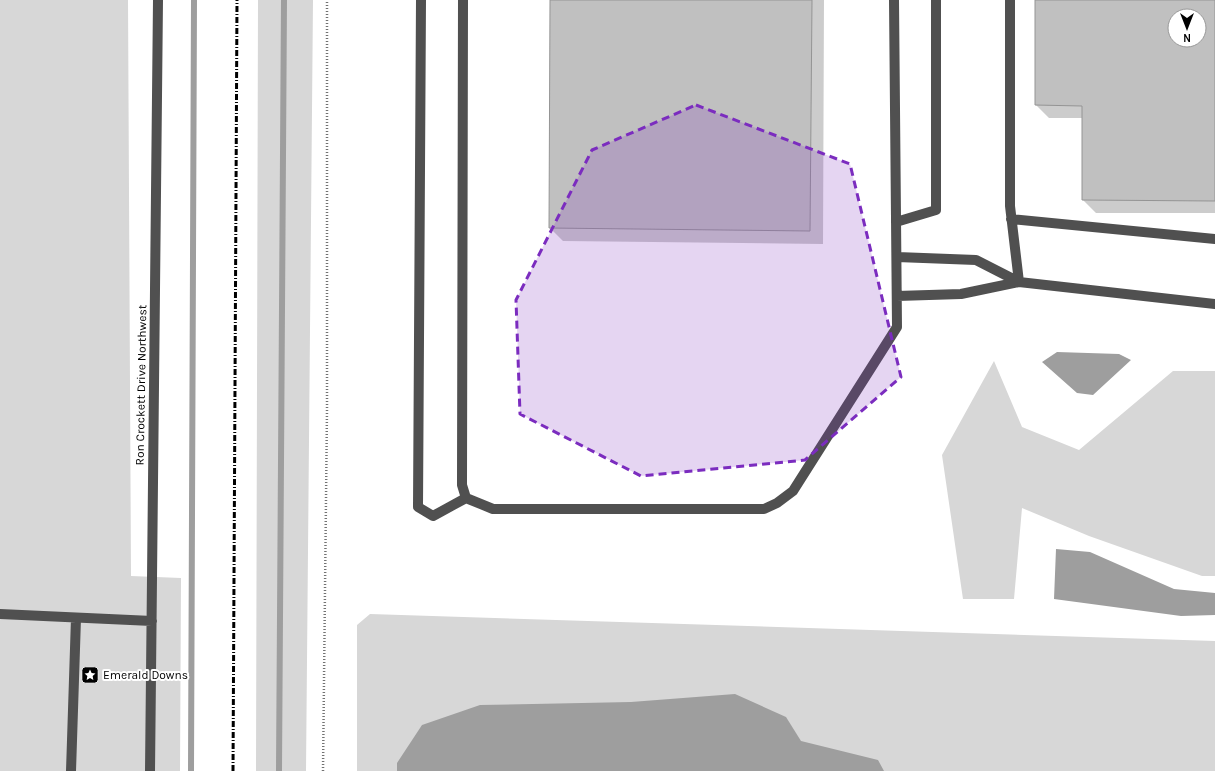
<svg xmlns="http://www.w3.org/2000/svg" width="1215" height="771" font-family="Karla,sans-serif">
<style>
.green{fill:#d7d7d7}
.water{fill:#9e9e9e}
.shadow{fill:#0003;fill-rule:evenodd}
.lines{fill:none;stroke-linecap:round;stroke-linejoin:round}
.stream{stroke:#9e9e9e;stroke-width:6}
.building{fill:#c0c0c0;stroke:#949494;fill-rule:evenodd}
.path{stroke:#727272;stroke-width:2.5;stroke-dasharray:1 2;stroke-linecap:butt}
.minor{stroke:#505050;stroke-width:10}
.rail{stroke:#000;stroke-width:3;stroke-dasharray:6 2 1 2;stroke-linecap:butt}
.marked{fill:#7b2cbf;fill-opacity:0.2;stroke:#7b2cbf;stroke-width:3;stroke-dasharray:8 5;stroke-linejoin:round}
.labels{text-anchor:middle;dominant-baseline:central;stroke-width:4;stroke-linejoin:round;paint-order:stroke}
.street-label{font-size:12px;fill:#000;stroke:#fff}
.poi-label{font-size:12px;fill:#000;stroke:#fff;text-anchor:start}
</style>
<rect width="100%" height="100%" fill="#fff"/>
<path class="green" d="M0 0H128L131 576 181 578 180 771H0Z
M258 0H313L306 771H256Z
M994 361 1022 427 1079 450 1173 371H1215V576H1202L1089 536 1022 508 1014 599H963L942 455Z
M370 614 1215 641V771H357V625Z"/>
<path class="water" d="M1057 352 1119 354 1131 360 1093 395 1077 393 1042 362Z
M1056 549 1090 552 1174 589 1215 593V615L1181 616 1054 599Z
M735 694 786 717 801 741 878 760 884 771H397V763L422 725 480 705 631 702Z"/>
<path class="shadow" d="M551 0H824L823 244 563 241 550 228Z
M1036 0H1215V213H1096L1083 200V118H1049L1036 105ZM1175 16H1199V40H1175Z"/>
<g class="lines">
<path class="stream" d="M191 771 194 0
M279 771 284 0"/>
</g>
<path class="building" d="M550 0H812L810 231 549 228Z
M1035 0H1215V201L1082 200V106L1035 105ZM1175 16H1199V40H1175Z"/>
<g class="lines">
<path class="path" d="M323 771 327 409V0"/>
<path class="minor" d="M421 0 418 507 433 516 466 498
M463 0 462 485 466 498 493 509H764L777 503 793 491 897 327 894 0
M1010 0V206L1019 282
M1011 219 1215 239
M896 222 936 210V0
M897 257 976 260 1019 282
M897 296 961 294 1019 282 1215 304
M0 614 152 621
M71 771 76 618
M150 771 158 0"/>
<path class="rail" d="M233 771 237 0"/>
</g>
<path class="marked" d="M696 105 850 164 901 377 805 460 641 476 520 414 516 300 592 150Z"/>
<defs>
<symbol id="sight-square" viewBox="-11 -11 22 22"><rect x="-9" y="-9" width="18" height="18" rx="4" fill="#000" stroke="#fff"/><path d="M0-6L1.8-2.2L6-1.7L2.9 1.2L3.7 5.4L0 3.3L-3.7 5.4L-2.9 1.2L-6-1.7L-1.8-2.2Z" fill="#fff"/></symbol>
</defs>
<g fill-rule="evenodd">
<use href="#sight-square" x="80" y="665" width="20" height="20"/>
</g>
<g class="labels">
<g class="street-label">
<text transform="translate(141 385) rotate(-89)">Ron Crockett Drive Northwest</text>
</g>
<g class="poi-label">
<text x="103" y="675">Emerald Downs</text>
</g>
</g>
<g transform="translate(1187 28) rotate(180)"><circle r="19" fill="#ffffff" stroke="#999999"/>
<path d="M0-3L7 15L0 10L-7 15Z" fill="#000000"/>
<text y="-6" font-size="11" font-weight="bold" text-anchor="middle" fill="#000000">N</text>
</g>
</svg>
